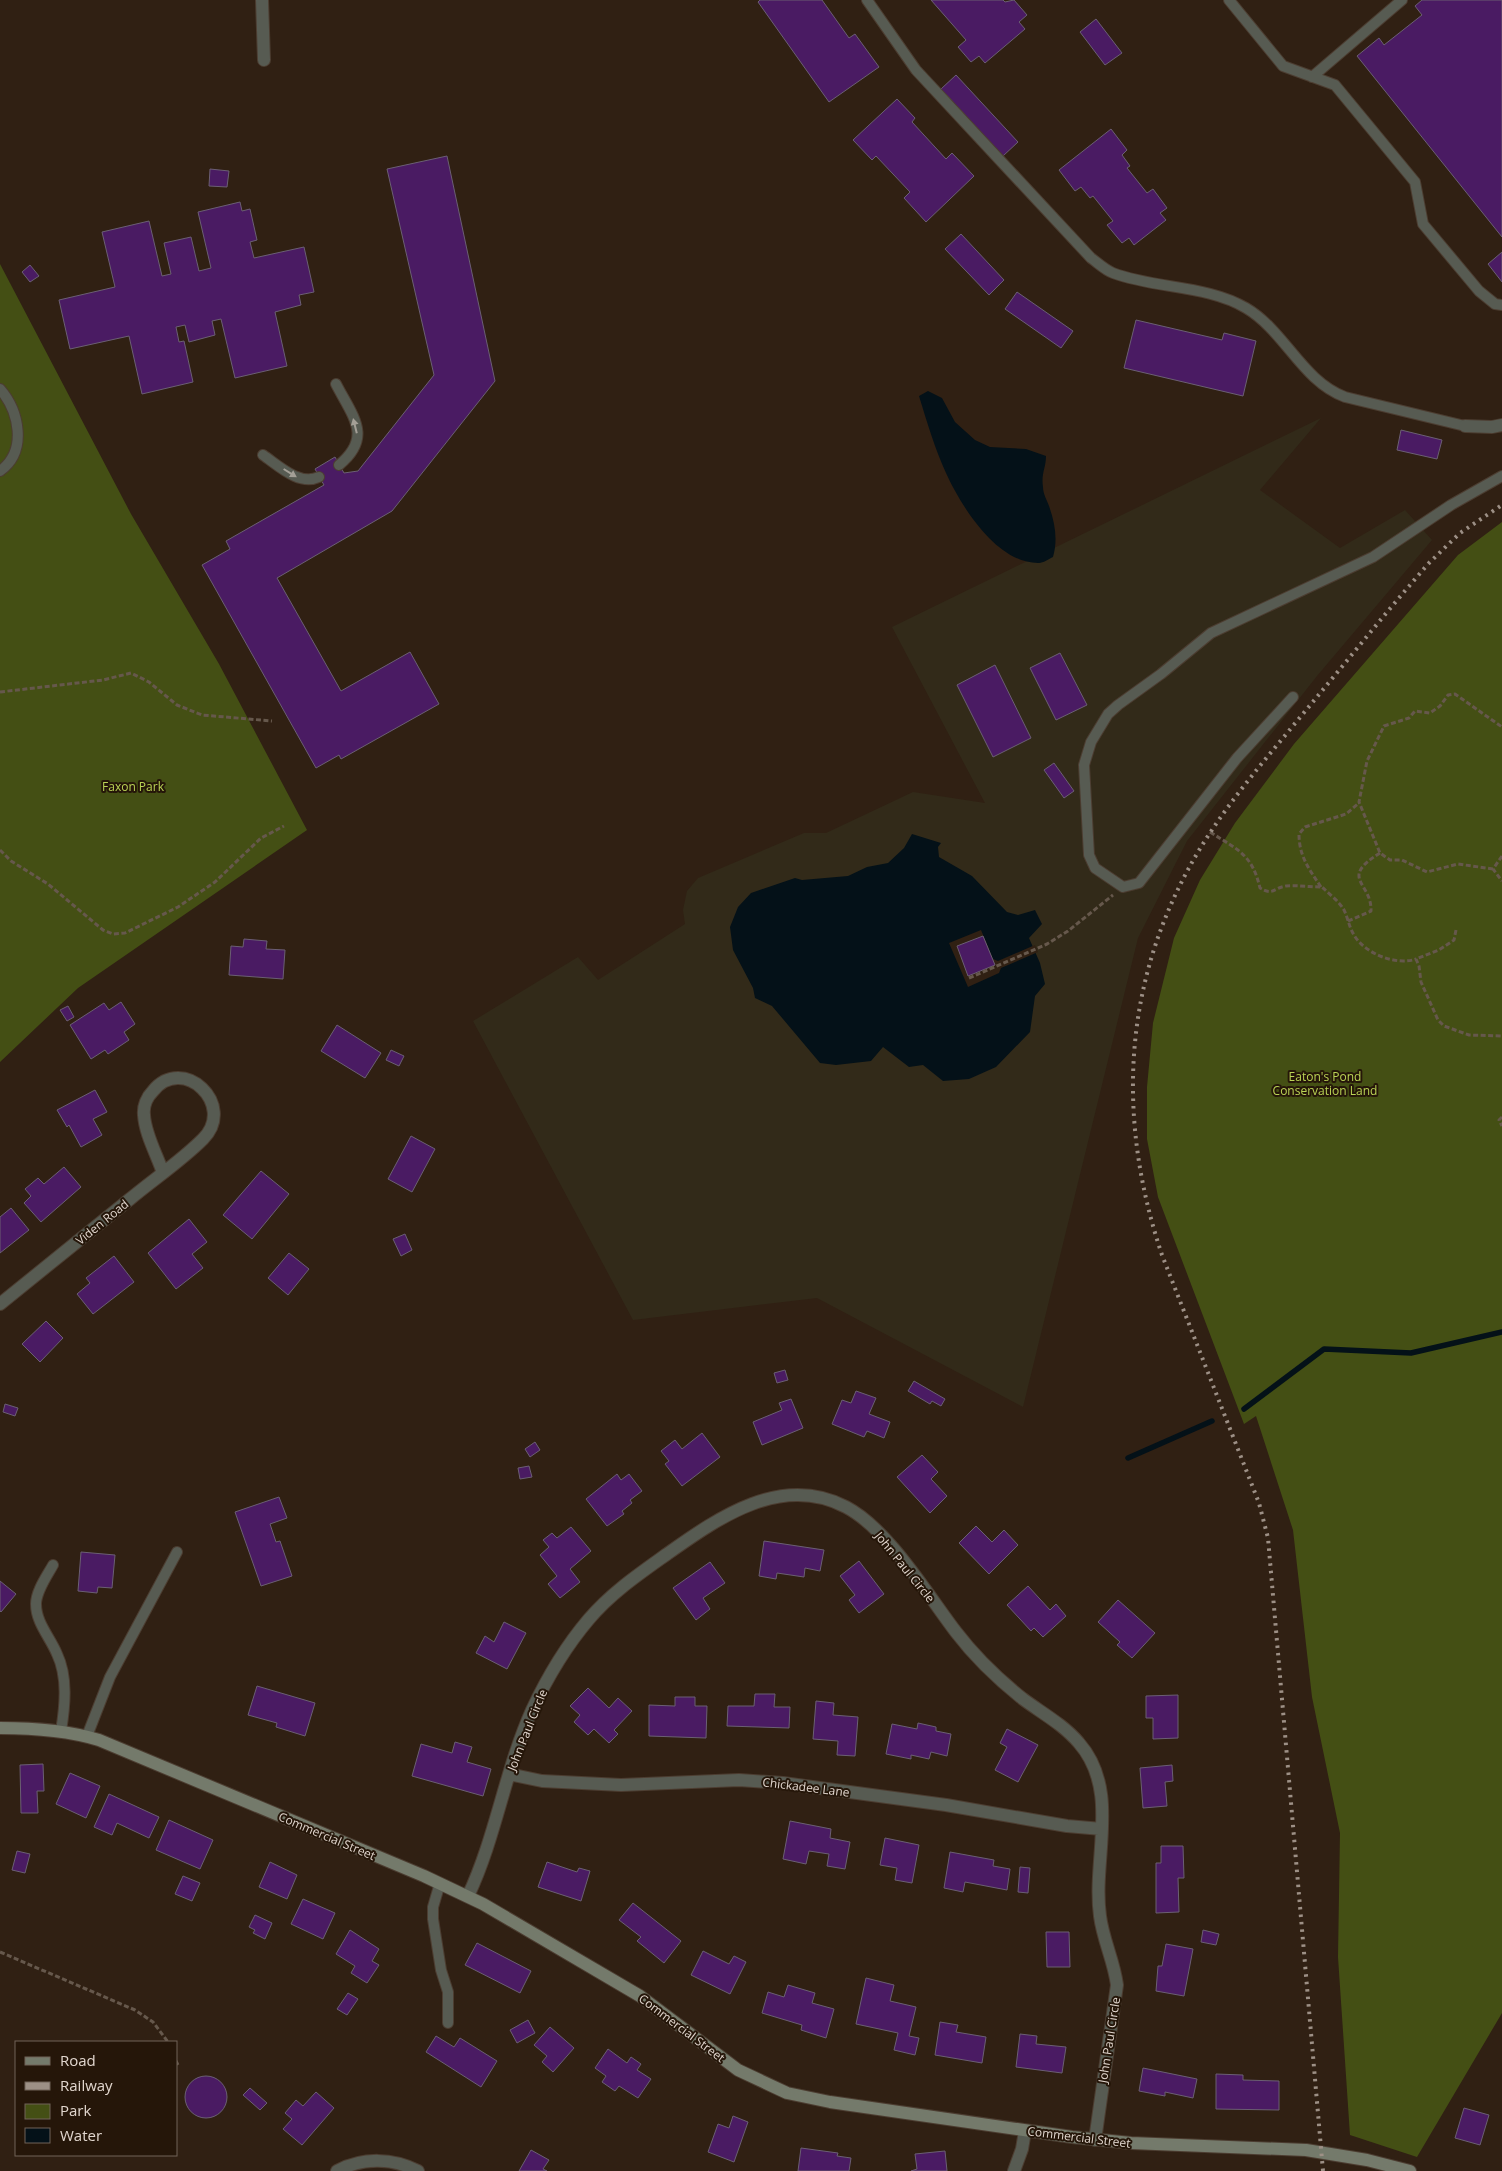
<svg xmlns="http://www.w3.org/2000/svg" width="1502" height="2171" font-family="'Open Sans',sans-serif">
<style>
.industrial{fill:#322a19}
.green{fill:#444f14}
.water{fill:#041118}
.pier{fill:#302013}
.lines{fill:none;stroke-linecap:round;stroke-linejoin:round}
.stream{stroke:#041118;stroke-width:5.5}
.building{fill:#4a1b63;stroke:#6b5f73}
.lane-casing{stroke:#4c3d31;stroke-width:12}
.street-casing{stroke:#4c3d31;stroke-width:14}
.secondary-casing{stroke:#4c3d31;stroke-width:14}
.path{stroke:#66584c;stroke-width:3;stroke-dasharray:5 2.5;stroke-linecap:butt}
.lane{stroke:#575b52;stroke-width:10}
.street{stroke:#575b52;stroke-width:12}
.secondary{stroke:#747a6b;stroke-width:12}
.rail{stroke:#9d9086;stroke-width:4;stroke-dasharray:2.5 5;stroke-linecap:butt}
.oneway{fill:#a39f96}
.labels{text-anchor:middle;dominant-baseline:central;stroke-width:4;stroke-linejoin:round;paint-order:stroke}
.park-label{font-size:12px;fill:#bad355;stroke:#251609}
.street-label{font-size:12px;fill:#e1d6ce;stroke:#251609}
</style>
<rect width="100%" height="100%" fill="#302013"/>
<path class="industrial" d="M1321 418 1260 490 1340 548 1405 510 1432 540 1317 676 1187 841 1138 938 1023 1407 817 1298 633 1320 473 1021 578 957 598 980 685 924 683 910 687 891 698 878 804 833H826L913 792 985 803 892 627Z"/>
<path class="green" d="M0 264 131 514 219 664 307 830 78 988 0 1062Z
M1502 522V2013L1417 2157 1350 2135 1338 1957 1340 1833 1312 1697 1293 1530 1256 1416 1244 1424 1158 1197 1147 1139V1087L1153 1023 1174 938 1200 880 1235 823 1294 744 1458 555Z"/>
<path class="water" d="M928 391 942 398 955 422 975 440 990 447 1026 449 1046 456C1046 468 1041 473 1043 487 1043 494 1047 500 1049 506 1055 523 1058 540 1053 557 1049 559 1043 563 1039 563 997 564 961 506 946 473 935 449 927 422 919 396Z
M912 834 941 843 938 847 939 857 972 876 1007 912 1018 915 1035 910 1042 924 1029 938 1040 963 1045 984 1035 996 1030 1032 996 1067 969 1079 943 1081 923 1065 909 1067 883 1047 871 1061 836 1065 820 1063 772 1006 755 998 753 988 733 950 730 927 738 907 751 893 795 878 802 880 848 876 867 867 888 863 904 848Z"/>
<path class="pier" d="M981 930 993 959 998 961 1035 945 1038 952 1001 968 999 973 968 987 949 943Z"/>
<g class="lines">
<path class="stream" d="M1244 1409 1324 1349 1411 1353 1502 1332
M1128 1458 1212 1421"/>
</g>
<path class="building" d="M760 0H822L849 38 855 34 879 67 829 102 758 2Z
M931 0H1003L1005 2 1014 0 1027 15 1019 22 1025 29 985 63 979 56 971 62 958 47 966 40Z
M1422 0H1502V237L1357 56 1379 38 1384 45 1422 15 1415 6Z
M1096 19 1122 53 1105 65 1080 32Z
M956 75 1018 142 1003 156 941 89Z
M897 99 915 118 912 122 946 159 952 153 974 176 926 222 904 198 910 192 876 156 872 160 853 140Z
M1111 129 1127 150 1122 155 1130 166 1127 168 1147 193 1153 189 1167 208 1160 213 1166 220 1134 245 1129 238 1122 243 1107 225 1113 221 1093 196 1090 198 1081 187 1075 191 1059 170Z
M447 156 495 381 392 511 277 578 341 691 410 652 439 704 341 759 339 755 316 768 202 565 230 549 226 541 324 485 315 469 335 457 344 473 358 471 434 375 387 169Z
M210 169 229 171 227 187 209 186Z
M240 202 242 211 250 209 257 240 250 242 254 258 304 247 314 292 299 295 301 305 275 312 287 366 235 378 221 319 212 321 215 335 189 342 185 325 176 327 179 342 184 341 193 382 142 394 129 336 70 349 59 300 115 287 102 232 149 221 162 276 171 274 164 243 191 237 199 271 211 268 198 212Z
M961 234 1004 280 989 295 945 249Z
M1502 252V282L1488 264Z
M30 265 39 276 30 282 22 272Z
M1017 292 1073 331 1061 348 1005 309Z
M1136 320 1222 340 1224 333 1256 341 1243 396 1124 368Z
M1401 430 1442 440 1437 459 1397 450Z
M1060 653 1087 705 1056 720 1030 668Z
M995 665 1031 738 993 757 957 685Z
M1054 763 1074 791 1064 798 1044 770Z
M983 936 995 965 968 976 957 946Z
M244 939 267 941 266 949 285 950 283 979 229 975 231 946 243 947Z
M121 1002 135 1024 124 1032 129 1040 108 1054 105 1050 91 1059 70 1025 104 1003 109 1010Z
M68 1006 74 1017 67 1021 60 1010Z
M337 1025 381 1053 365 1078 321 1051Z
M391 1050 404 1056 399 1066 386 1060Z
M95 1090 107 1112 93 1119 102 1135 81 1147 69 1125 67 1127 57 1110Z
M411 1136 435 1149 412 1192 388 1179Z
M64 1167 81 1187 41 1222 24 1203 31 1196 25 1189 38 1178 44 1184Z
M261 1171 289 1194 252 1239 223 1215Z
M11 1208 29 1230 0 1253V1217Z
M189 1219 207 1242 192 1254 203 1268 176 1289 148 1253Z
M405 1234 412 1250 401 1256 393 1239Z
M289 1253 309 1269 288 1295 268 1278Z
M114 1256 134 1282 93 1314 77 1294 90 1283 86 1278Z
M46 1321 63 1338 40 1362 22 1344Z
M785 1370 788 1380 777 1383 774 1373Z
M914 1381 945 1399 941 1406 932 1401 930 1404 908 1391Z
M856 1391 876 1398 869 1414 890 1422 884 1438 867 1431 864 1437 832 1424 842 1400 851 1403Z
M791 1399 803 1428 762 1445 753 1422 782 1410 779 1403Z
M5 1404 18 1408 15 1416 3 1412Z
M702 1433 720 1457 682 1486 665 1464 669 1461 661 1451 675 1440 682 1449Z
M535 1442 540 1450 530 1457 525 1449Z
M922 1455 938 1472 931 1479 947 1496 930 1513 897 1477Z
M529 1466 532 1477 520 1479 518 1468Z
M617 1474 621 1480 629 1474 642 1491 630 1500 632 1503 622 1511 624 1514 607 1526 586 1499Z
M279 1497 287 1518 270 1524 276 1542 280 1541 292 1576 261 1586 235 1512Z
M976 1526 992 1542 1004 1530 1018 1545 989 1574 959 1543Z
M571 1527 591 1551 570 1569 580 1582 560 1598 548 1584 557 1576 540 1555 549 1547 543 1540 552 1533 557 1538Z
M764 1541 824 1550 820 1571 805 1568 804 1577 777 1573 776 1579 759 1576Z
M81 1552 115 1555 112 1588 98 1587 97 1593 78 1591Z
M859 1561 884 1594 859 1613 849 1600 855 1595 840 1576Z
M710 1562 725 1583 703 1598 710 1609 696 1620 673 1588Z
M0 1581 16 1594 1 1612 0 1611Z
M1028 1586 1050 1610 1056 1604 1066 1616 1043 1637 1034 1628 1031 1631 1007 1605Z
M1118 1600 1155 1633 1132 1658 1117 1645 1120 1642 1098 1622Z
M504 1622 526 1633 507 1669 476 1653 485 1636 494 1642Z
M257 1686 315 1703 305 1736 276 1727 277 1723 248 1715Z
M588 1688 609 1708 618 1698 632 1711 614 1730 618 1734 609 1743 594 1729 588 1735 574 1722 580 1715 570 1706Z
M755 1694H775L774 1707H790L789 1728 727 1726 728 1706H754Z
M1178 1695V1738L1153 1739V1718H1146V1696Z
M675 1697H695V1706H707L706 1738 649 1736V1705L675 1706Z
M816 1701 834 1703 833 1715 858 1717 855 1756 837 1755 838 1741 813 1739Z
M918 1723 936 1727V1731L951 1734 947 1756 931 1752 929 1759 911 1755V1759L886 1754 892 1724 917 1729Z
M1007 1729 1038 1745 1018 1782 995 1770 1007 1747 1000 1743Z
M455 1742 472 1747 467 1762 491 1769 483 1796 412 1776 421 1744 452 1753Z
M43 1764 44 1791H37L38 1813H21L20 1765Z
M1172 1765 1173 1781 1165 1782 1167 1806 1143 1808 1140 1768Z
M70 1773 100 1786 86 1818 56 1804Z
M109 1794 159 1817 149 1838 117 1823 112 1835 94 1827Z
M169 1820 213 1840 200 1869 156 1850Z
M790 1821 831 1829 830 1838 850 1842 845 1869 827 1866 829 1854 809 1851 806 1864 783 1859Z
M885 1838 919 1845 912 1883 895 1880 897 1868 880 1865Z
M1161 1846H1183L1184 1878H1178L1179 1912 1156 1913V1863H1161Z
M17 1851 30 1854 25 1873 12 1870Z
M950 1852 994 1860 993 1866 1010 1869 1007 1890 965 1882 963 1892 944 1888Z
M270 1862 297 1875 287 1899 259 1887Z
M547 1862 577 1872 579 1868 590 1871 581 1901 538 1887Z
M1020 1867 1030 1868 1028 1893 1018 1892Z
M183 1876 200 1883 192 1901 175 1894Z
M303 1899 335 1913 323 1939 291 1924Z
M633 1903 681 1941 664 1963 637 1941 641 1937 619 1920Z
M255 1915 272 1923 265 1939 253 1933 255 1930 249 1927Z
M350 1930 379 1949 372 1961 379 1965 367 1983 351 1973 355 1966 336 1954Z
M1203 1930 1219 1934 1216 1945 1201 1942Z
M1046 1932H1069L1070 1967H1047Z
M477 1943 531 1971 520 1993 465 1965Z
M1166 1944 1193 1949 1184 1996 1156 1991 1158 1966H1162Z
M703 1951 729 1964 734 1956 746 1962 730 1994 691 1975Z
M866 1978 894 1985 890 2001 916 2007 909 2036 919 2038 915 2055 894 2050 898 2033 856 2024Z
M788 1985 815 1993 812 2003 834 2009 826 2038 801 2030 802 2025 762 2013 768 1992 784 1997Z
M348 1993 358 1999 347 2015 337 2009Z
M528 2020 535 2033 517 2043 510 2030Z
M940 2022 958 2025 956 2032 986 2037 982 2063 935 2055Z
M550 2027 574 2048 553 2072 542 2062 547 2056 534 2045Z
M1020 2034 1037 2036 1036 2044 1066 2047 1062 2073 1016 2067Z
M436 2036 454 2047 460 2038 497 2061 481 2087 426 2052Z
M608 2049 627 2063 631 2057 641 2064 637 2070 651 2079 638 2098 619 2086 615 2091 602 2082 606 2076 595 2068Z
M1143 2068 1197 2079 1193 2098 1165 2092V2096L1139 2091Z
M1216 2074 1243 2075V2080L1279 2081V2110L1216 2109Z
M185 2097a21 21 0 1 1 42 0a21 21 0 1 1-42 0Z
M250 2088 267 2103 260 2110 243 2095Z
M316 2092 334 2108 302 2145 283 2129 292 2119 285 2113 296 2100 303 2106Z
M1464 2108 1489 2115 1480 2145 1455 2138Z
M733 2116 748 2122 734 2162 708 2152 718 2124 729 2128Z
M801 2148 838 2153 837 2156 851 2158 849 2171H798Z
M531 2150 549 2160 543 2169 547 2171H519Z
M945 2151 947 2171H911L917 2169 915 2154Z"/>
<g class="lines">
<defs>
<path id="lane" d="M867 0 916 70 1091 258C1098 263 1105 270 1113 273 1156 289 1207 285 1246 308 1285 331 1302 381 1345 397L1465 426
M1229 0 1283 66 1335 85 1415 182 1423 224 1479 291 1495 304 1502 305
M1312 77 1402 0
M336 384C353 417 373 437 339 465
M0 389C19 411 28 451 0 471
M263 455C279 466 299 486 319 477
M1293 697 1237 758 1139 883 1123 887 1095 868 1089 855 1084 765 1091 742 1108 714 1118 705 1161 674 1211 633 1373 557 1451 505 1502 476
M53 1565C47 1576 36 1591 36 1604 36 1623 50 1637 57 1654 68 1677 65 1706 61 1731
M87 1736 110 1677 177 1552
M440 1883 433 1907V1919L441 1970 448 1992V2023"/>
<path id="street" d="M262 0 264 60
M1465 426 1492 427 1502 425
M0 1304C43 1269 87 1234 130 1199 154 1179 181 1161 203 1139 237 1105 183 1054 153 1091 147 1097 143 1106 144 1115 145 1134 157 1155 163 1173
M509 1774 542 1781 621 1785 739 1780 783 1783 946 1805 1067 1826 1102 1829
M468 1896C496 1837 505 1770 532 1710 547 1678 566 1646 589 1619 611 1593 639 1574 667 1554 718 1518 781 1473 846 1507 888 1529 927 1594 956 1632 975 1657 998 1679 1023 1699 1042 1713 1064 1725 1079 1743 1121 1791 1092 1859 1100 1916 1103 1940 1114 1961 1117 1985L1095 2140
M337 2171C363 2157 393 2158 418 2171
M1014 2171 1022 2149 1025 2131"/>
<path id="secondary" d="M0 1728C34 1728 66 1730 99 1740L424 1876 483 1904 640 1996 738 2070 787 2093 830 2102 1072 2137 1131 2143 1306 2150 1367 2160 1410 2171"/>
</defs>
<use href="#lane" class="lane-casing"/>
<use href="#street" class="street-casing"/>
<use href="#secondary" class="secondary-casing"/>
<path class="path" d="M0 692 103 680 131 673 149 682 177 705 202 715 272 721
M1210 832C1238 850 1252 854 1260 888 1274 896 1273 888 1286 886 1297 885 1310 887 1322 887 1329 894 1339 901 1344 910 1348 918 1349 927 1354 935 1365 954 1397 966 1416 959
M0 850 11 861 48 884 103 930 113 934 125 933 178 907 215 882 261 838 284 826
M1502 856 1493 869 1502 881
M1493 869 1458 864 1427 872 1402 860H1390L1380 853 1359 802 1367 761 1384 726 1409 718 1415 711 1430 713 1440 706 1448 695 1455 694 1502 727
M1321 887C1309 869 1299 856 1299 834L1305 827 1346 814 1359 803
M1348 921 1371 911C1372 882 1338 879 1380 853
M1456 930 1454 940 1439 950 1416 959 1419 966 1421 982 1438 1020 1444 1026 1469 1035 1502 1036
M969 978 1047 944 1068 931 1113 895
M1502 1117 1499 1120 1502 1126
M0 1952 135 2010 153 2022 168 2042
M176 2061 178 2065"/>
<use href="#lane" class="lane"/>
<use href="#street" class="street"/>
<use href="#secondary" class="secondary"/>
<path class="rail" d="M1323 2171 1268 1538 1259 1503 1162 1255C1115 1115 1123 975 1201 847 1231 798 1270 754 1307 709 1347 661 1387 611 1429 563L1460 533 1502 505"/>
</g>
<defs><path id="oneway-solid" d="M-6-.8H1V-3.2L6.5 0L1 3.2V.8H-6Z" transform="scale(1.25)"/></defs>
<g class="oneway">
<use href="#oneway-solid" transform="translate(355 426) rotate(-104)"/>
<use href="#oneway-solid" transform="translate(290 473) rotate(32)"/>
</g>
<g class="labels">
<g class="park-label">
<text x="133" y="786">Faxon Park</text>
<text x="1325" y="1076">Eaton's Pond<tspan x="1325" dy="14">Conservation Land</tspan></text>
</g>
<g class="street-label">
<text transform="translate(102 1222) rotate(-39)">Viden Road</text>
<text transform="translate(905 1567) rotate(51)">John Paul Circle</text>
<text transform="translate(527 1730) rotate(-68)">John Paul Circle</text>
<text transform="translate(806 1787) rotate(7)">Chickadee Lane</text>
<text transform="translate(327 1836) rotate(23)">Commercial Street</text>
<text transform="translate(682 2028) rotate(37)">Commercial Street</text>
<text transform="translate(1109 2040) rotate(-81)">John Paul Circle</text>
<text transform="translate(1079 2137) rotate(7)">Commercial Street</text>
</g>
</g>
<rect x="15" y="2041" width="162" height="115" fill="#251609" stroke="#706358"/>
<rect x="25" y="2057" width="25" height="8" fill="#747a6b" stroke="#706358"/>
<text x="60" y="2066" font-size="15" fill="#e1d6ce">Road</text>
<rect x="25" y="2082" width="25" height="8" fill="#9d9086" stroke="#706358"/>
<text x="60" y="2091" font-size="15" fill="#e1d6ce">Railway</text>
<rect x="25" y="2104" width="25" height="15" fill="#444f14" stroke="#706358"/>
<text x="60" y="2116" font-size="15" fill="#e1d6ce">Park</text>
<rect x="25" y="2128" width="25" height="15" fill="#041118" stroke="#706358"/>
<text x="60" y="2141" font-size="15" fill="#e1d6ce">Water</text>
</svg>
